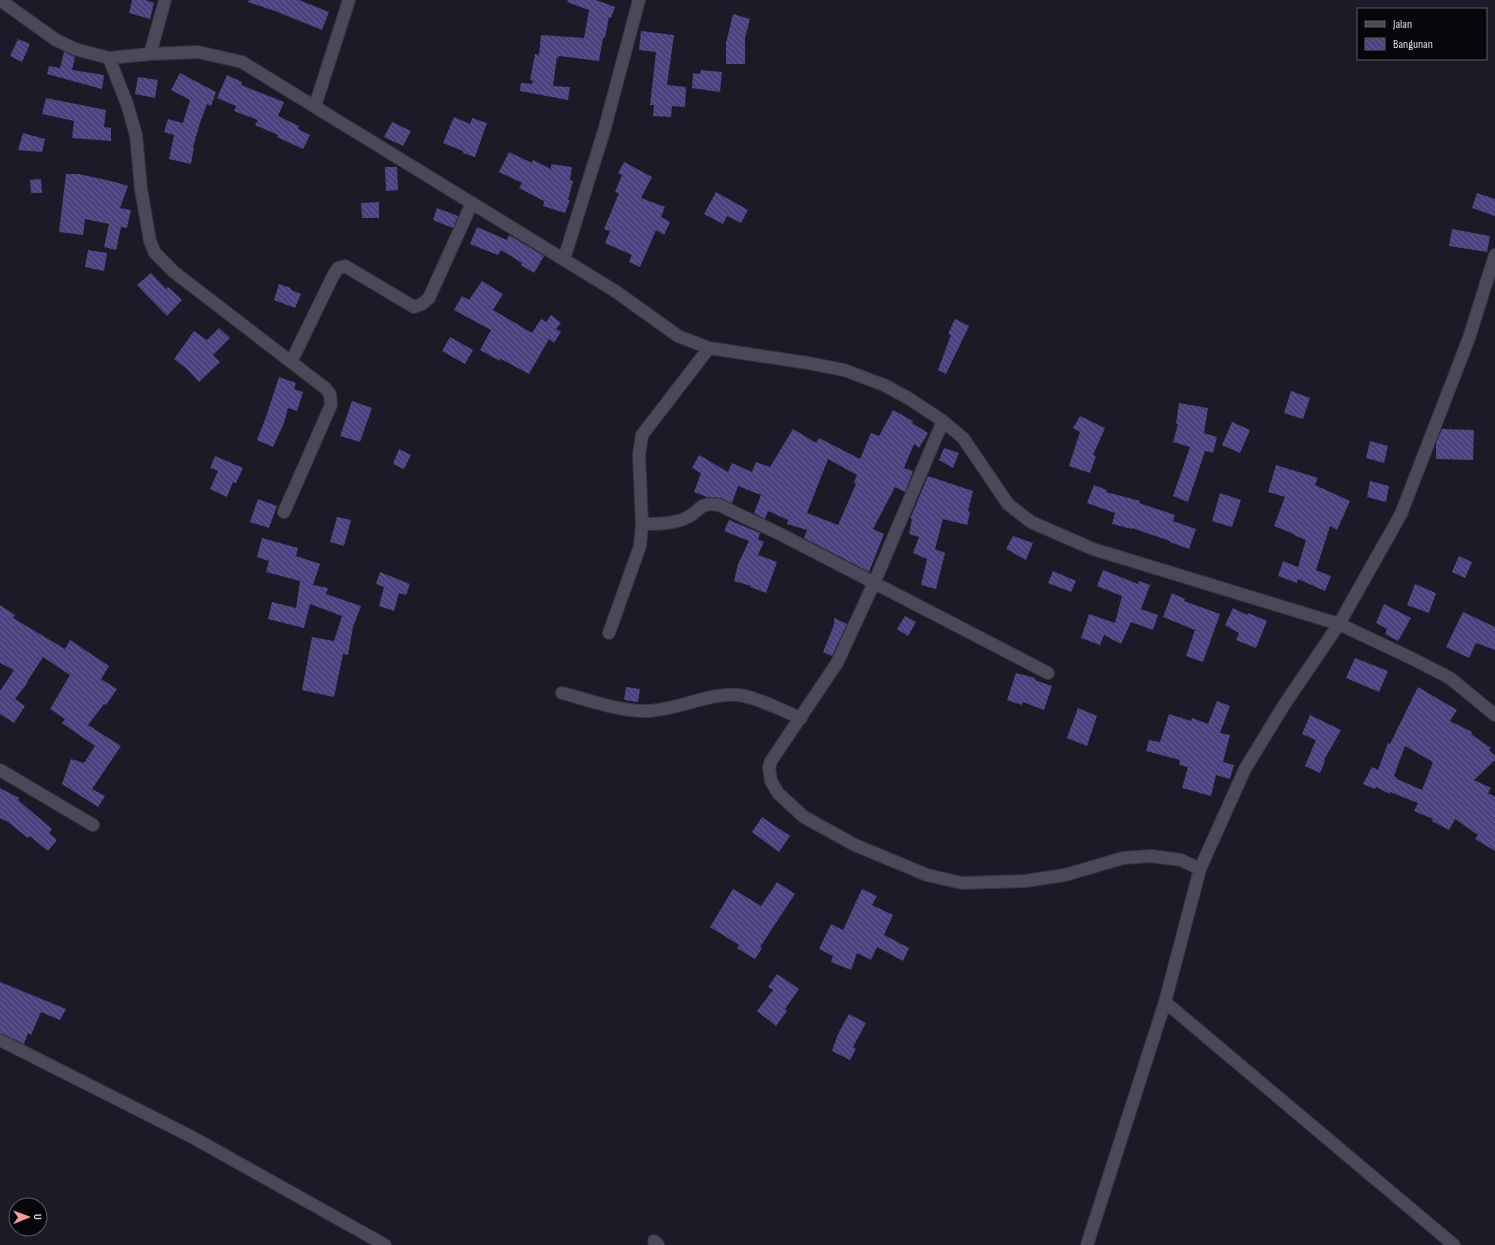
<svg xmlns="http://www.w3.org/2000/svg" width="1495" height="1245" font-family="'Sofia Sans Condensed',sans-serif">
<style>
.building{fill:url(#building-back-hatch);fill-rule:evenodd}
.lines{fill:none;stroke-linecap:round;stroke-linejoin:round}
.minor-casing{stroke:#36353f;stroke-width:14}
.minor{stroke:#4a4959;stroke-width:12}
</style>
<defs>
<pattern id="building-back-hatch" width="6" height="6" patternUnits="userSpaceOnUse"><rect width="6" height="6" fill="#4b4380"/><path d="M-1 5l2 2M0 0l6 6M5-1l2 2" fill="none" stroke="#645e92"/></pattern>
</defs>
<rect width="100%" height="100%" fill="#1b1a27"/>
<path class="building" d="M132 0H145L154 3 150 19 129 13Z
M249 0H299L329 12 322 30 275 11 248 2Z
M568 0H596L615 7 611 18 609 17 605 38H603L599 61 559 56V58L557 57 553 86 570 87 568 100 520 91 521 83 532 84 533 81 530 80 535 54 539 55 541 35 584 38 589 10 567 2Z
M733 14 750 19 745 38V64H726V43Z
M641 31 674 35 667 85 686 87 685 107 672 106 671 117 653 116 654 105H650L656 52 639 50Z
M18 39 30 44 22 62 10 56Z
M64 52 75 57 72 70 104 75 102 89 47 74 49 66 60 68Z
M701 70 722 72 720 92 692 88 693 73 700 74Z
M180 73 216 92 211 106 207 104 200 123 193 147H194L191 164 169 159 174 135 164 132 168 119 183 123 190 100 171 90Z
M227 75 242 82 241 85 284 102 278 116 299 126 298 129 310 135 303 149 277 137 278 135 255 125 258 120 234 111 236 106 217 98Z
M138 77 158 80 155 98 135 94Z
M46 98 106 110 104 127 111 128V141L72 138 74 121 42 114Z
M454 117 470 124 472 118 487 123 475 157 463 153V151L443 143Z
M392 122 411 131 403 146 384 137Z
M23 133 45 139 42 152 18 150Z
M509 152 532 163 533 160 551 169V164L572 167 570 180 573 181 568 200H570L565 213 543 206 544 201 519 188 522 183 499 172Z
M624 162 652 177 641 198 665 207 661 217 670 222 664 235 656 230 640 267 629 262 632 255 605 243 610 231 604 229 619 193 615 192 622 175 618 173Z
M385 167H397L398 190 386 191Z
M66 174H79L115 182 128 186 120 208 131 210 127 228 121 227 116 250 104 247 109 224 85 219 83 235 59 232Z
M41 179 42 193H31L30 180Z
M716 192 748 210 741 223 727 216 723 224 704 214Z
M1477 193 1495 199V216L1472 208Z
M379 202V218H362L361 203Z
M437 208 458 216 453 228 433 220Z
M477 227 507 240 509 235 544 256 534 273 521 265 522 263 501 250 498 255 470 244Z
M1452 229 1490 236 1487 252 1449 246Z
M88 250 107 253 104 271 85 267Z
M151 273 166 289 168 287 182 300 167 316 137 285Z
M482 281 503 294 493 310 532 333 541 319 546 322 551 315 561 323 556 329 561 332 554 343 549 339 529 374 501 359 500 361 480 350 491 330 454 310 462 296 469 300Z
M279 284 291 288V290L301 294 295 308 274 300Z
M955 319 969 326 946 374 938 370 951 335 948 334Z
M219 328 230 338 213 355 220 362 199 382 187 369 174 359 194 331 207 340Z
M450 337 473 350 465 364 442 351Z
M279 377 296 383 294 389 303 392 297 411 288 408 284 423 273 447 257 440 266 417Z
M1291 391 1310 398 1303 419 1284 413Z
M352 401 372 408 360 442 340 436Z
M1179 403 1208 408 1204 433 1217 437 1213 453 1205 451 1188 502 1173 496 1190 447 1173 442 1178 424H1176Z
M893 410 913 421 912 423 928 433 919 448 914 444 904 468 913 471 905 492 895 487 873 529 884 534 869 572 804 538 807 530 787 524 788 520 768 511 765 519 754 513 761 495 738 486 732 503 720 498 707 497 694 492 701 473 692 468 699 455 728 472 732 463 752 472 756 462 770 467 793 429 816 443 819 438 860 459 871 433 879 436ZM828 459 857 475 854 482 856 484 838 525 807 513Z
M1080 416 1105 428 1093 455 1096 456 1090 473 1069 466 1080 432 1073 428Z
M1232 422 1250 430 1240 453 1222 445Z
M1442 429 1474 430 1473 460 1436 459V443Z
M1370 441 1388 446 1384 463 1366 458Z
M944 448 959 453 953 468 939 460Z
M399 449 411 455 404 469 393 464Z
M215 456 243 468 236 483 233 482 227 497 210 489 218 471 210 468Z
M1276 465 1318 478 1315 485 1350 501 1337 530 1330 526 1316 570 1331 576 1325 591 1298 579 1297 583 1278 576 1283 561 1298 567 1306 540 1294 535V534L1274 526 1285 497 1268 492Z
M928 476 973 491 968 511 970 512 967 525 943 519 935 549 945 553 936 589 921 585 927 559 913 553 919 537 909 534 912 519H910Z
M1370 481 1389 486 1386 502 1367 497Z
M1094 485 1107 490 1106 492 1140 501 1139 503 1175 515 1173 521 1196 529 1189 549 1170 542V541L1132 528V529L1112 524 1115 513 1087 503Z
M1220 493 1241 500 1232 527 1212 521Z
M258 499 277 506 269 528 250 522Z
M337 517 351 520 344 546 330 542Z
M729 520 760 533 758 539 764 542 758 555 777 562 766 593 750 587 751 586 734 581 738 564 749 541 724 531Z
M1013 536 1033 543 1026 560 1006 549Z
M262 538 298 548 296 556 320 564 313 585 328 588 326 594 361 606 353 627 348 655 343 654 334 697 302 690 312 637 334 641 342 616 310 604 304 628 268 619 272 602 296 608 300 581 266 572 269 561 257 557Z
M1459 556 1472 562 1465 578 1452 572Z
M1103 570 1138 584 1139 581 1150 585 1141 609 1158 615 1153 630 1131 622 1121 644 1104 635 1100 645 1081 638 1089 614 1115 623 1122 596 1097 586Z
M1053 571 1076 581 1071 592 1048 583Z
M380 572 410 584 406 595 399 593 394 611 379 606 384 587 376 584Z
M1415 584 1436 593 1429 613 1407 605Z
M1172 593 1185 599 1184 601 1220 614 1203 662 1186 656 1195 630 1163 617Z
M1384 604 1411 618 1398 641 1385 634 1387 629 1376 623Z
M0 605 15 615 13 618 65 649 70 640 109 666 101 679 117 689 106 705 104 704 88 725 121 746 92 789 105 796 98 807 62 784 71 759 84 763 95 746 62 723 65 719 50 709 70 675 43 657 27 682H28L15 699 25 706 14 723 0 714V691L14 670 0 663Z
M1233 608 1247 615 1248 613 1267 621 1256 648 1236 640 1239 633 1225 625Z
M1463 612 1495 627V650L1476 643 1469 658 1446 647Z
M905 616 916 622 908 636 897 629Z
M834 618 847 624 832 656 823 652 834 625Z
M1355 658 1388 671 1379 692 1346 678Z
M1016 673 1035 678V680L1052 686 1044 710 1023 702 1022 705 1007 700Z
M626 687 640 689 638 702 624 700Z
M1418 687 1457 710 1450 721 1472 732 1471 734 1491 748 1489 750 1495 756V760L1474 780 1491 788 1488 793 1495 797V851L1475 839 1478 835 1455 819 1449 830 1432 821 1433 819 1414 811 1418 803 1390 792V794L1376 787 1375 789 1363 784 1372 767 1378 770 1388 743 1390 744ZM1405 746 1433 762 1422 790 1397 779V778L1394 776Z
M1217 701 1230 706 1220 733 1230 735 1223 762 1234 765 1230 779 1216 775 1211 796 1182 788 1188 767 1179 765 1180 760 1146 751 1149 740 1160 742 1169 714 1191 721 1192 718 1208 724Z
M1078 708 1097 716 1087 746 1067 738Z
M1310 715 1341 730 1324 760 1325 761 1320 773 1305 766 1316 740 1302 734Z
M0 788 19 798 18 800 52 829 49 833 57 840 48 851 30 836 28 838 8 822 0 818Z
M762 817 790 836 779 852 752 832Z
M777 882 795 894 760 947 762 948 755 959 737 948 739 945 710 927 733 889 761 906Z
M862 889 877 896 872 905 893 915 884 935 909 948 903 961 877 947 871 960 857 953 851 970 831 962 833 956 819 949 831 924 843 930Z
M777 974 799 989 785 1009 787 1011 776 1026 757 1011 773 990 768 987Z
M0 982 66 1009 60 1020 41 1012 31 1035 28 1033 24 1044 0 1033Z
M849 1014 866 1023 853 1047 856 1049 850 1060 832 1051 838 1034Z"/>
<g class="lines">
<defs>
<path id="minor" d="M0 0 56 40 75 49 109 58 150 54 198 52 242 62 615 291 678 336 709 348 808 363 844 370 884 385 908 398 943 421 963 438 1008 504 1031 522 1093 549 1339 624 1411 658 1450 678 1495 715
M150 54 165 0
M109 58 127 104 136 135 141 189 150 241 155 253 174 272 325 388 330 394 331 405 284 512
M315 106 349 0
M564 259 604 131 639 0
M291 362 333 276 338 268 345 266 414 307 422 304 429 298 472 203
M943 421 874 583 837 663 771 761 769 767 771 781 778 793 804 817 855 845 927 875 962 883 1025 881 1065 875 1123 858 1151 856 1181 860 1200 869
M642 524C658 524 674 524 688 517 703 509 698 502 719 505L782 535 1048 673
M609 633 640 546 642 524 639 455 642 435 709 348
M562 693C589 700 617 711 645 711 676 711 709 692 738 695 757 697 783 711 801 718
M0 770 93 825
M1165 1002 1454 1245
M0 1040 192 1137 385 1245
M654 1241 658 1245
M1087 1245 1165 1002 1200 869 1245 769 1284 705 1339 624 1401 514 1469 338 1495 255"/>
</defs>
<use href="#minor" class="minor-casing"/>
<use href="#minor" class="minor"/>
</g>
<rect x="1357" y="8" width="130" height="52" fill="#06060b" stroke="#5c5c63"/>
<rect x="1365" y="21" width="20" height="6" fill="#4a4959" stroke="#5c5c63"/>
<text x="1393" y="28" font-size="12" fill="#dedee7">Jalan</text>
<rect x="1365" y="38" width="20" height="12" fill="url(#building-back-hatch)" stroke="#5c5c63"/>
<text x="1393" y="48" font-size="12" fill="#dedee7">Bangunan</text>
<g transform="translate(28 1217) rotate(89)"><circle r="19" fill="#06060b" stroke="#5c5c63"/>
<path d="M0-3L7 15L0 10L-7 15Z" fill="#f59b9d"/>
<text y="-6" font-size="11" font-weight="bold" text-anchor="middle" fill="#dedee7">U</text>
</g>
</svg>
